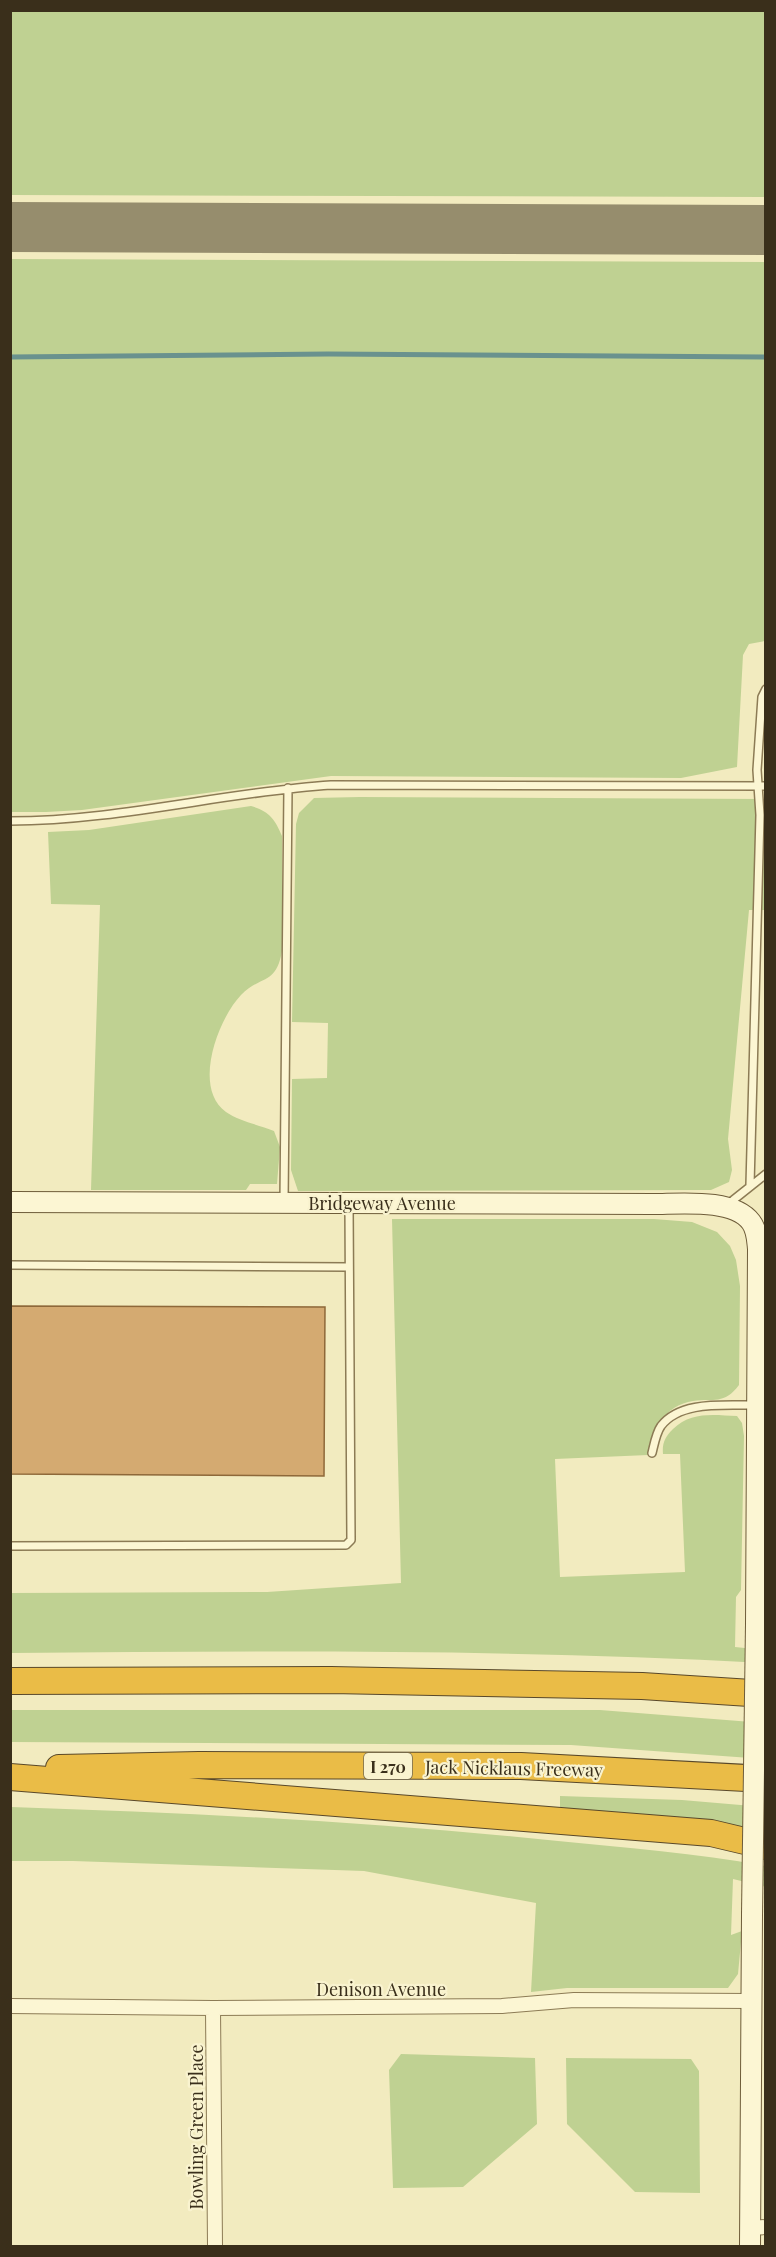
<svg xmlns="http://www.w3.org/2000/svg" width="776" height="2257" font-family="'Playfair Display',serif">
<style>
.green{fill:#bfd192}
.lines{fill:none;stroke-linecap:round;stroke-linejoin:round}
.stream{stroke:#69928e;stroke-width:5}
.taxiway{stroke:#968d6d;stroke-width:50}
.building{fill:#d4aa71;stroke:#8e6839;stroke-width:1.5}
.lane-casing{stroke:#8c7b55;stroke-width:10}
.street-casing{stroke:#8c7b55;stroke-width:16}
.secondary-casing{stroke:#6e5c39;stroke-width:22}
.highway-casing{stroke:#59482a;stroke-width:28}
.lane{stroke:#fcf6d3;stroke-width:7}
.street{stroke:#fcf6d3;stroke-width:14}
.secondary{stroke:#fcf6d3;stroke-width:20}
.highway{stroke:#eabc47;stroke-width:26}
.secondary-bridge-casing{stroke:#6e5c39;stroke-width:22;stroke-linecap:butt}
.secondary-bridge{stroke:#fcf6d3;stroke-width:20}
.labels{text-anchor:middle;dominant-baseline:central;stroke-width:4.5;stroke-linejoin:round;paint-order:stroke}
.shield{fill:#f9f3cf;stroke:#736a51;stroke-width:1.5}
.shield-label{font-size:16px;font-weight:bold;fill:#3a2f1b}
.street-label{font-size:18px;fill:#3a2f1b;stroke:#f9f3cf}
</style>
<rect width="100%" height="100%" fill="#f2ebbf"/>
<path class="green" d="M11 10 765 11V197L11 195Z
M11 259 765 262V641L749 644 743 655 737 767 681 778 331 776 82 810 46 812H11Z
M360 797 765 799V910H749L728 1139 732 1170 729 1182 711 1190 298 1191 291 1170 292 1079 327 1078 328 1023 292 1022 296 824 299 813 314 798Z
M251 806C269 811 275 819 282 836V951C276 986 260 975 241 995 218 1019 192 1088 226 1112 239 1121 259 1125 274 1131L280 1147 277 1184H250L246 1190H91L100 905 51 904 48 832 89 830Z
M392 1219H654L692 1222 717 1232 730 1246 736 1260 740 1286 739 1385C724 1405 714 1398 693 1401 666 1405 650 1430 648 1455L555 1459 560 1577 685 1572 680 1454H663C662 1443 665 1437 673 1429 691 1411 714 1415 737 1416L742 1423 744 1436 741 1590 736 1597 735 1647 765 1650V1663C514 1649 262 1651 11 1653L10 1593 267 1592 401 1583Z
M10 1710H600L765 1723V1759L571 1745 11 1742Z
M560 1796 682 1800 765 1807V1836L560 1809Z
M11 1807C193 1813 377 1822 558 1841 627 1848 697 1853 765 1866L766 1887 733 1879 731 1935 742 1931 738 1974 728 1988H567L531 1992 536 1903 364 1871 73 1861H11Z
M401 2054 535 2058 537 2124 463 2187 393 2188 389 2070Z
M566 2058 691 2059 699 2071 700 2193 635 2192 567 2124Z"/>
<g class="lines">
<path class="stream" d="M10 357 328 354 766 357"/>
<path class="taxiway" d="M10 227 766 230"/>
</g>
<path class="building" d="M10 1306 325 1307 324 1476 10 1474Z"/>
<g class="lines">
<defs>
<path id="lane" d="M10 821C118 821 224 792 331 785L766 786
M750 1185 760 815 757 770 762 697 766 689
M284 1202 288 788
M727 1205 766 1174
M10 1265 349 1267
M652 1453C654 1445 656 1433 661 1426 681 1400 725 1406 754 1405
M10 1546 346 1545 351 1540 349 1205"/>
<path id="street" d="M10 2006 213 2008 502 2006 574 2000 751 2001
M213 2008 215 2246
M750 2228 766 2227"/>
<path id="secondary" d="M10 1202 653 1204C680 1204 733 1198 751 1222 757 1230 757 1239 758 1249L756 1624
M750 2246 752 1915"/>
<path id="highway" d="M10 1681 331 1680 642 1686 766 1694
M59 1768 199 1765 521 1766 766 1779
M10 1777 711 1833 766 1846"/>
</defs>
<use href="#lane" class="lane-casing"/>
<use href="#street" class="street-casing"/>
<use href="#secondary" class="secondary-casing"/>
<use href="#highway" class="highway-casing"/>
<use href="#lane" class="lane"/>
<use href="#street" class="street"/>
<use href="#secondary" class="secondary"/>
<use href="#highway" class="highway"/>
<defs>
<path id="secondary-bridge" d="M752 1915 756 1624"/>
</defs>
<use href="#secondary-bridge" class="secondary-bridge-casing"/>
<use href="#secondary-bridge" class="secondary-bridge"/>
</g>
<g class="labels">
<rect class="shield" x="364" y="1753" width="48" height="26" rx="4.5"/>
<g class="shield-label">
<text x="388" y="1766">I 270</text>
</g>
<g class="street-label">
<text x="382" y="1203">Bridgeway Avenue</text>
<text transform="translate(514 1768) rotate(1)">Jack Nicklaus Freeway</text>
<text x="381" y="1989">Denison Avenue</text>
<text transform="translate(196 2127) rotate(-90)">Bowling Green Place</text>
</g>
</g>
<rect width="776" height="2257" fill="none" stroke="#3a2f1b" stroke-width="24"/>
</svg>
